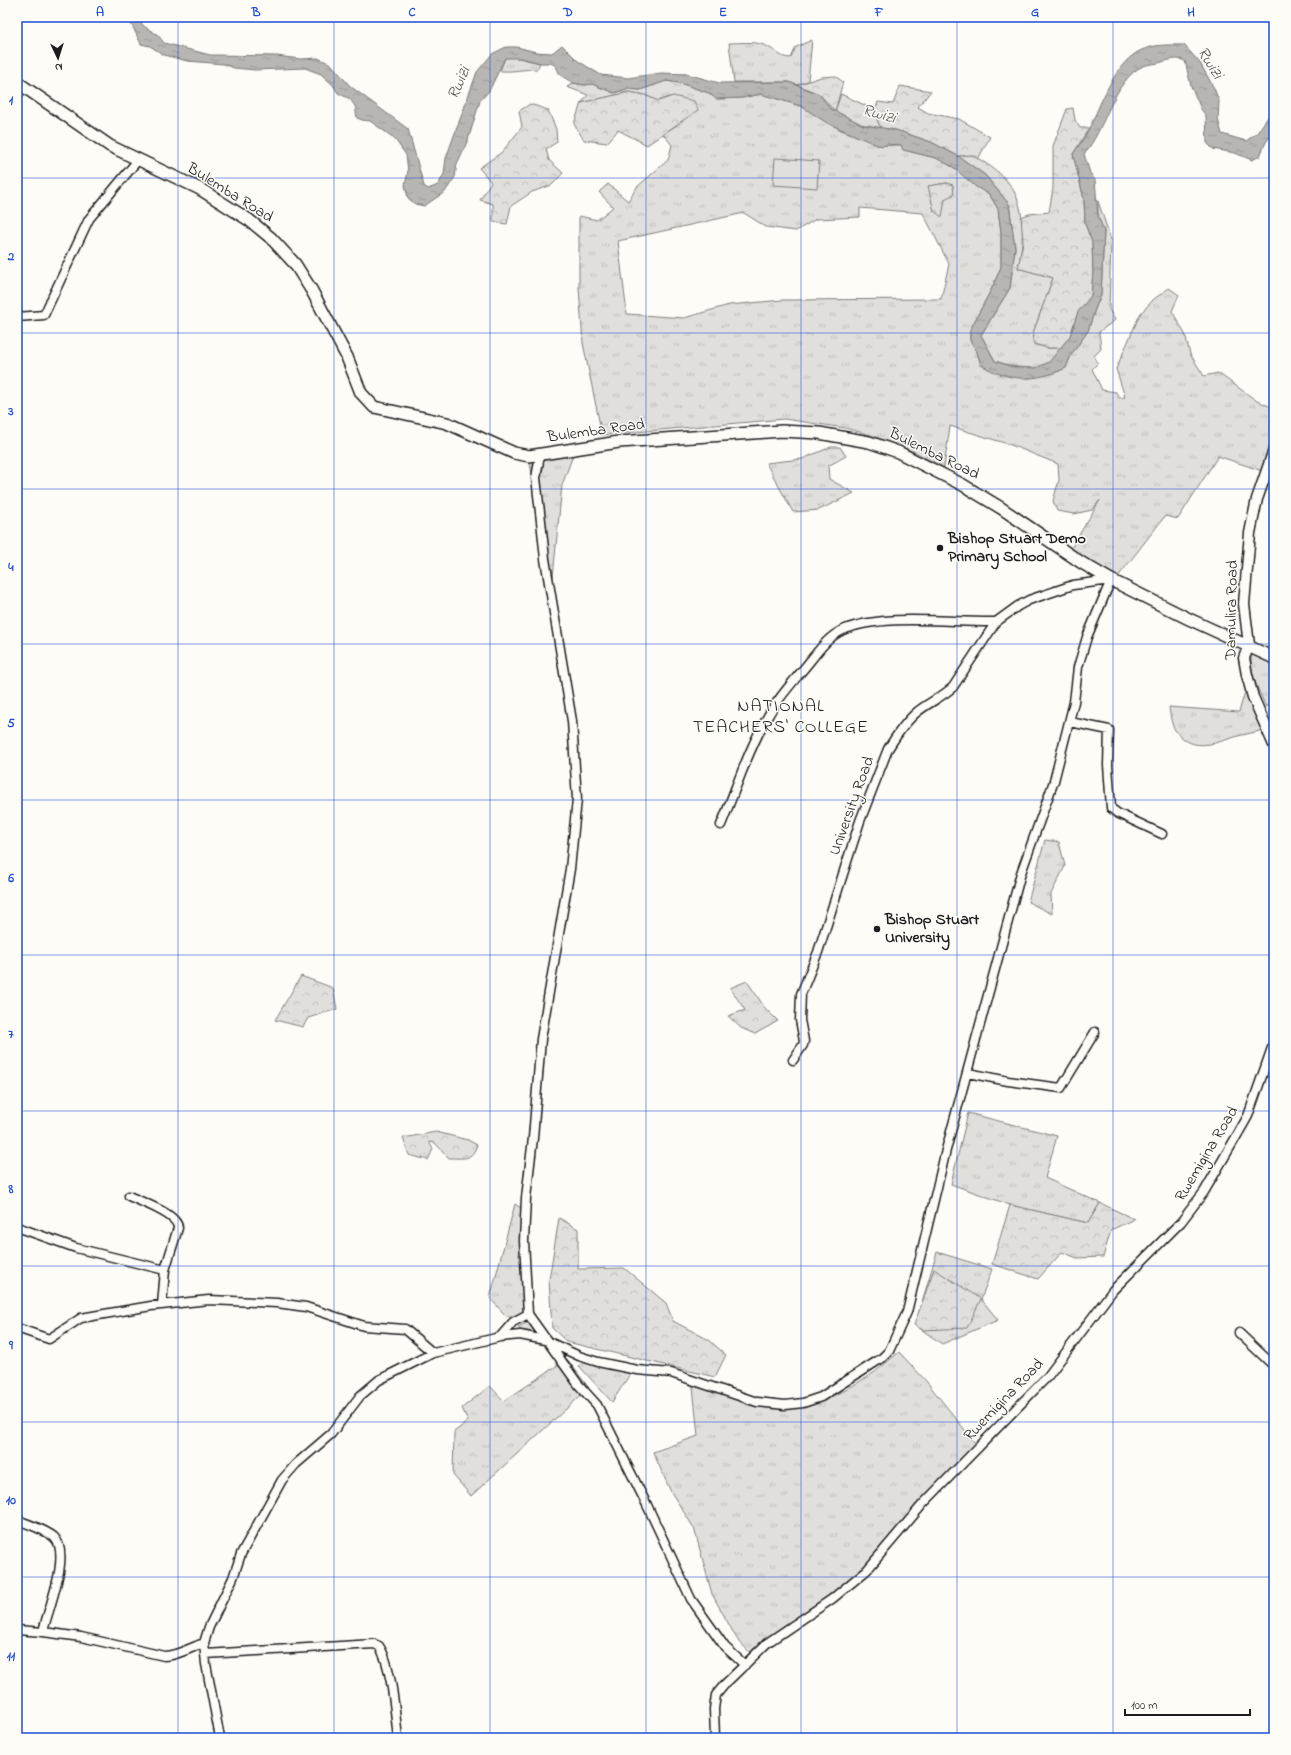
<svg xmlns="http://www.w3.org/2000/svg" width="1291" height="1755" font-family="'Indie Flower',sans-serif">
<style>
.grass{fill:url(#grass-tufts);stroke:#7e7e7c;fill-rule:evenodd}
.forest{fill:url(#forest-crowns);stroke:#7e7e7c}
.pitch{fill:#e0dfdb;stroke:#7e7e7c}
.water{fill:url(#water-ripples);stroke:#797876}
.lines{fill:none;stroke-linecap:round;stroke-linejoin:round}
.minor-casing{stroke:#1c1c1c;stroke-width:11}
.tertiary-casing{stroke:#1c1c1c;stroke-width:13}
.secondary-casing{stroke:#1c1c1c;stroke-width:14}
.minor{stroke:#fdfcf7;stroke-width:8}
.tertiary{stroke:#fdfcf7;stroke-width:10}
.secondary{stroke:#fdfcf7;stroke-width:11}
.grid{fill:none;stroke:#1d4ed8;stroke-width:1;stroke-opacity:0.55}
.poi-dot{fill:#1c1c1c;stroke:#fdfcf7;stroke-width:1.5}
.labels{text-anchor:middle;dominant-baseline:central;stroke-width:3;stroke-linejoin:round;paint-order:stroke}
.street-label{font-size:16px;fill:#1c1c1c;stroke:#fdfcf7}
.poi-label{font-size:16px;font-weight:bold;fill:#1c1c1c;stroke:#fdfcf7;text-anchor:start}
.water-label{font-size:17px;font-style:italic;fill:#5a5a58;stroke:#fdfcf7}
.quarter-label{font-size:18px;letter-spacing:1px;fill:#1c1c1c;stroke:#fdfcf7}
.neatline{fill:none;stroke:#1d4ed8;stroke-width:1.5}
.grid-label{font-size:13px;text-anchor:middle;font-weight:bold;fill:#1d4ed8}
</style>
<defs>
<pattern id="grass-tufts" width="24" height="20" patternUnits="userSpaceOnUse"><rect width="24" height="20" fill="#e0dfdb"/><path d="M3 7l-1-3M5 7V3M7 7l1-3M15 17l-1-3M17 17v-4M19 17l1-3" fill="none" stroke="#c0bfbb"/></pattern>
<pattern id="forest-crowns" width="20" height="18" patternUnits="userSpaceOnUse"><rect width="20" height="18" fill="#e0dfdb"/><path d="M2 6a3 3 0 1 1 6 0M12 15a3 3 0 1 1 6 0" fill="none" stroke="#c0bfbb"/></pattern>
<pattern id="water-ripples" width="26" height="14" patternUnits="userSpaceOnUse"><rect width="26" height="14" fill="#b7b6b2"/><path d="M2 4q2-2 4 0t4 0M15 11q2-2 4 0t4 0" fill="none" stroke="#9d9c98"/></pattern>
</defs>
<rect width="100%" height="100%" fill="#fdfcf7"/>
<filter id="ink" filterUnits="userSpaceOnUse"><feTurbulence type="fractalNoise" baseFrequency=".025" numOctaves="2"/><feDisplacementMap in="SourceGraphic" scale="8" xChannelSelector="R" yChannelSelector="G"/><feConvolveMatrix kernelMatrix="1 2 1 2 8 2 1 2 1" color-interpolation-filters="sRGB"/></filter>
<g filter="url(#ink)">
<path class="grass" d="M812 40 808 81 797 85 789 82H734L729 43C740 43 753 41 764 45 775 49 779 58 791 58L796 47Z
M514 57 540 63 537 69C524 69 513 72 500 71L505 58Z
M666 81 680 83 709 93 717 99 742 98 761 94 801 106 841 130 863 138 877 145H901L904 150 936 158 953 167 978 188 989 194 998 209 1001 232V267L992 288 970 330V340L977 352 981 365 1029 378 1054 373 1066 368 1071 355 1088 331 1095 309 1101 295 1104 231 1098 216V201L1111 240 1109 309 1115 320 1099 332 1101 349 1094 356 1098 363 1092 369 1102 390 1116 392 1119 398 1125 397 1116 369 1140 314 1154 299 1169 288 1179 295 1172 311 1185 334 1190 354 1204 376 1218 373 1257 401 1274 408V440L1265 472 1218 456 1178 519 1165 516 1117 578 1070 550 1100 500 1092 510 1074 514 1057 511 1053 501 1059 480 1058 464 1011 445 950 426 944 468 917 453 871 435 845 428 784 419 602 435 583 343 579 288V216L597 220 613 207 599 192 608 184 628 201 637 187 668 160 672 145 663 134 677 125 673 96 658 101 645 95 629 92 581 103 588 95 567 87 573 83 585 85 592 84 614 93 627 89 640 90ZM947 183 934 211 929 186ZM860 208 923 213 949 264 941 299 783 300 729 305 684 318 627 314 618 241 744 213 766 227 796 231 816 219 860 217Z
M841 94 875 110 874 113 881 128 861 124 835 111Z
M972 155C984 162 998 170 1007 181 1027 204 1024 240 1018 268 1030 272 1041 274 1053 278L1033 333 1034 344 1048 348H1062C1058 352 1054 358 1049 362 1034 374 1012 366 995 361L981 335 1010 288 1015 248 1009 204 985 175 958 156Z
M831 447H840L846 456 828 466 829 479 854 493 819 510 793 512 766 463 802 459Z
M575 450 562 485 553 577 529 459Z
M1252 648 1274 657V702L1269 703 1266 707C1257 687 1248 671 1252 648Z
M1247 685 1266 729C1258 732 1250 733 1242 735 1218 741 1194 756 1175 730 1171 724 1170 714 1169 707L1239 712Z
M1045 840 1059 842 1065 866 1051 894 1052 914 1028 902Z
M968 1113 1057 1136 1045 1178 1100 1203 1088 1223 1010 1205 951 1184Z
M515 1204 525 1211 531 1308 521 1316H506L490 1298Z
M937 1252 992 1269 981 1299 998 1320 942 1344 915 1325Z
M526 1323H533L542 1333 520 1330 518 1327Z
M899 1352 926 1381 980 1449 904 1529 873 1570 753 1656 737 1639 712 1594 694 1528 671 1492 653 1452 698 1436 692 1377 760 1400 814 1402 844 1391 875 1372Z
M567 1359 589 1388 471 1496 453 1475 454 1432 468 1421 462 1408 490 1386 504 1401Z
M584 1360 634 1368 612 1402 579 1366Z"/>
<path class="forest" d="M835 76 843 82 835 111 819 94 797 85 821 77Z
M900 86 931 91 918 107 928 113 959 119 990 137 978 159 972 155 958 156 931 142 896 130 881 128 874 113 878 102 893 104Z
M629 92 645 95 658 101 673 96 694 101 698 110 647 145 618 130 607 143 584 140 574 124 581 103Z
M530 104 548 110 556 129 557 142 546 149 549 160 563 173 552 185 532 192 511 206 507 224 493 222V204L480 200 491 182 479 168 502 152 522 127 519 111Z
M1073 108 1075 120 1080 128H1089L1073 154 1084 199 1085 224 1092 242 1093 272 1091 296 1078 312 1070 336 1062 348H1048L1034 344 1033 333 1053 278C1041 274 1030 272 1018 268L1023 242 1021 217 1029 214 1049 212 1053 188V146L1067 109Z
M947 183 953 185 954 194 945 199 942 217 934 211 928 186Z
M301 976 333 988 337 1009 308 1018 303 1027 275 1020Z
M747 981 765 1008 778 1021 755 1034 741 1028 728 1016 745 1010 730 988Z
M436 1132 468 1140 477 1145C471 1161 465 1158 449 1158L435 1143 429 1142 433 1149 428 1160 409 1155 403 1138Z
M1100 1203 1134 1219 1111 1230 1103 1257 1077 1258 1062 1252 1038 1279 992 1264 1010 1205 1088 1223Z
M559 1218 578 1229V1269L624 1268 666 1303 673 1321 709 1340 726 1355 715 1377 567 1342 552 1328 549 1280Z
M934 1269 981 1299 967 1328 923 1330 914 1325Z"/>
<path class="pitch" d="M775 158 819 161 817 188 773 185Z"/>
<path class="water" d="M128 17H135L145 27 158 35 164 43 210 55 277 56 300 59 318 58 331 64 350 86 408 129 424 186 428 189 438 185 444 174 446 158 477 72 492 54 506 47H517L536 52 552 53 562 45 578 61 601 75 628 78 661 73 687 74 719 83 789 82 819 94 831 109 863 125 896 130 931 142 958 156 985 175 1009 204 1015 248 1010 288 981 335 995 361 1013 367 1036 368 1049 362 1070 336 1078 312 1091 296 1093 272 1092 242 1085 224 1084 199 1073 154C1077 148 1082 142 1085 136 1100 110 1113 58 1147 48 1159 44 1171 45 1184 45L1200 63 1214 88 1219 101 1218 119 1222 134 1246 141 1257 133 1274 108V132L1266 142 1260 156 1252 160 1235 153 1213 149 1207 143 1206 116 1201 109 1191 86 1185 61C1177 57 1170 60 1162 62 1156 64 1149 64 1143 66 1113 80 1106 129 1084 154L1090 173 1095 180 1098 216 1104 231 1101 295 1095 309 1088 331 1071 355 1066 368C1036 382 1009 382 981 365L977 352 970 340V330L992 288 1001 267V232L998 209 989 194 976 187 953 167 936 158 903 150 901 145C893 143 885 147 877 145L827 123 801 106 761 94 742 98 716 99 709 93 680 83 666 81 640 90 627 89 614 93 592 84 585 85 573 83 560 75 556 66 551 63H540L521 58H505L489 91 480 101 468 140 457 164 455 177 445 192 424 206 415 204 408 198 405 185 408 171 406 155 394 138 370 121 362 120 357 118 355 106 350 99 338 93 333 85 321 74 305 68 255 70 234 68 224 64 187 61 164 55 150 46 141 44Z"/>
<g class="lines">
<defs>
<path id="minor" d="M17 317 44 315 89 219 138 160
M540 455 536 478 541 521 545 559 572 721 577 799 570 869 541 1039 533 1138 526 1198 524 1241 528 1314 578 1384 597 1405 647 1505 691 1599 725 1647 745 1665
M1070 722 1109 730 1108 765 1111 808 1117 813 1162 834
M721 825C736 789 748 750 768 716 778 698 793 682 806 666 817 653 827 637 843 630 884 613 951 623 996 622
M968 1073 1008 1081 1061 1088 1095 1032
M129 1196C141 1202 178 1214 178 1228L165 1270
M17 1227 76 1248 165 1270 162 1305
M17 1328 49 1339 81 1318 151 1306 209 1300 277 1303 306 1307 364 1326 405 1329 433 1353
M1239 1333 1274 1366
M500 1337 513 1322 528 1314
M17 1520C26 1523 47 1531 54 1537 72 1554 47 1611 43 1632L81 1637 164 1656C178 1656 191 1647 204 1643
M17 1630 43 1632
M205 1654 374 1644 379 1646C392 1665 395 1714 398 1738
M220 1738 206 1664 204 1643 209 1627 233 1578 241 1554 282 1480 296 1464 331 1434 360 1396 379 1380 433 1353 500 1337 520 1335 545 1340 579 1356 598 1362 637 1370 671 1373 757 1402 785 1405 803 1403 821 1397 882 1358 889 1351 907 1312 946 1150 1021 873 1054 781 1074 702 1078 667 1087 637 1111 580 1073 585 1029 600 1018 606 996 622 953 687C942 697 928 703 917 712 905 722 896 736 888 749L860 821 818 952 801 994 800 1020 804 1041 803 1045 793 1060
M715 1738 714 1709 716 1695 725 1684 767 1643 832 1599 867 1570 923 1504 1048 1376 1113 1290 1181 1222 1204 1192 1239 1132 1248 1116 1274 1042"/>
<path id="tertiary" d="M1274 450 1257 499 1250 533 1244 604 1249 645 1244 658 1247 675 1253 697 1274 745"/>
<path id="secondary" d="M17 82 110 146 200 189 249 220 271 238 295 264 312 291 347 357 361 393 374 407 447 423 514 453 529 456 619 442 782 431 819 433 869 442 898 452 963 485 1001 508 1082 563 1111 580 1189 619 1274 658"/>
</defs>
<use href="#minor" class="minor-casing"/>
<use href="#tertiary" class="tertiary-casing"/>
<use href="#secondary" class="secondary-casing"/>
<use href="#minor" class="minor"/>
<use href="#tertiary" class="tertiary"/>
<use href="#secondary" class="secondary"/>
</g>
</g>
<path class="grid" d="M178 17V1738M334 17V1738M490 17V1738M646 17V1738M801 17V1738M957 17V1738M1113 17V1738M17 178H1274M17 333H1274M17 489H1274M17 644H1274M17 800H1274M17 955H1274M17 1111H1274M17 1266H1274M17 1422H1274M17 1577H1274"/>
<g class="poi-dot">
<circle cx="940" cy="548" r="4"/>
<circle cx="877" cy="929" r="4"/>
</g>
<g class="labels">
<g class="street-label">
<text transform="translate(230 193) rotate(32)">Bulemba Road</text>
<text transform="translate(596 431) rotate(-8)">Bulemba Road</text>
<text transform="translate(934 454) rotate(26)">Bulemba Road</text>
<text transform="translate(1232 610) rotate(-89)">Damulira Road</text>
<text transform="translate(852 806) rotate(-70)">University Road</text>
<text transform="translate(1207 1154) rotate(-59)">Rwemigina Road</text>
<text transform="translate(1004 1400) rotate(-46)">Rwemigina Road</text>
</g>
<g class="poi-label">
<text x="948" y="539">Bishop Stuart Demo<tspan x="948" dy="18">Primary School</tspan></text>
<text x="885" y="920">Bishop Stuart<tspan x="885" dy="18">University</tspan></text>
</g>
<g class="water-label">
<text transform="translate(1210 63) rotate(58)">Rwizi</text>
<text transform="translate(459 83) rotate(-66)">Rwizi</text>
<text transform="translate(879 114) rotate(16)">Rwizi</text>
</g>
<g class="quarter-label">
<text x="781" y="707">NATIONAL<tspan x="781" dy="21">TEACHERS' COLLEGE</tspan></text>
</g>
</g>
<rect width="1291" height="1755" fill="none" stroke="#fdfcf7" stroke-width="44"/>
<g transform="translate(58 58) rotate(176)" stroke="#fdfcf7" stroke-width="3" paint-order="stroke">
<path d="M0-3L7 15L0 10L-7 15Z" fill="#1c1c1c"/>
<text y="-6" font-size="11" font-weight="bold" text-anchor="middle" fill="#1c1c1c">N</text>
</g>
<path d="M1125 1709v6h125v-6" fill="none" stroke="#1c1c1c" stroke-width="2"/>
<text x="1131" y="1709" font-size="12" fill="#1c1c1c" stroke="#fdfcf7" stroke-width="3" paint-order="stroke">100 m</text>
<rect x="22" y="22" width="1247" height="1711" class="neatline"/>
<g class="grid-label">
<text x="100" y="16">A</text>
<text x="256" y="16">B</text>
<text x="412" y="16">C</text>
<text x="568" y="16">D</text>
<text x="723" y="16">E</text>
<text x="879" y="16">F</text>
<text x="1035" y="16">G</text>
<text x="1191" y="16">H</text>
<text x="11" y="104">1</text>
<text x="11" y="260">2</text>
<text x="11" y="415">3</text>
<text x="11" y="571">4</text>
<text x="11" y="727">5</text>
<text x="11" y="882">6</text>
<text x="11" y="1038">7</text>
<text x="11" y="1193">8</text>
<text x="11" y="1349">9</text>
<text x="11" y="1504">10</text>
<text x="11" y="1660">11</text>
</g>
</svg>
